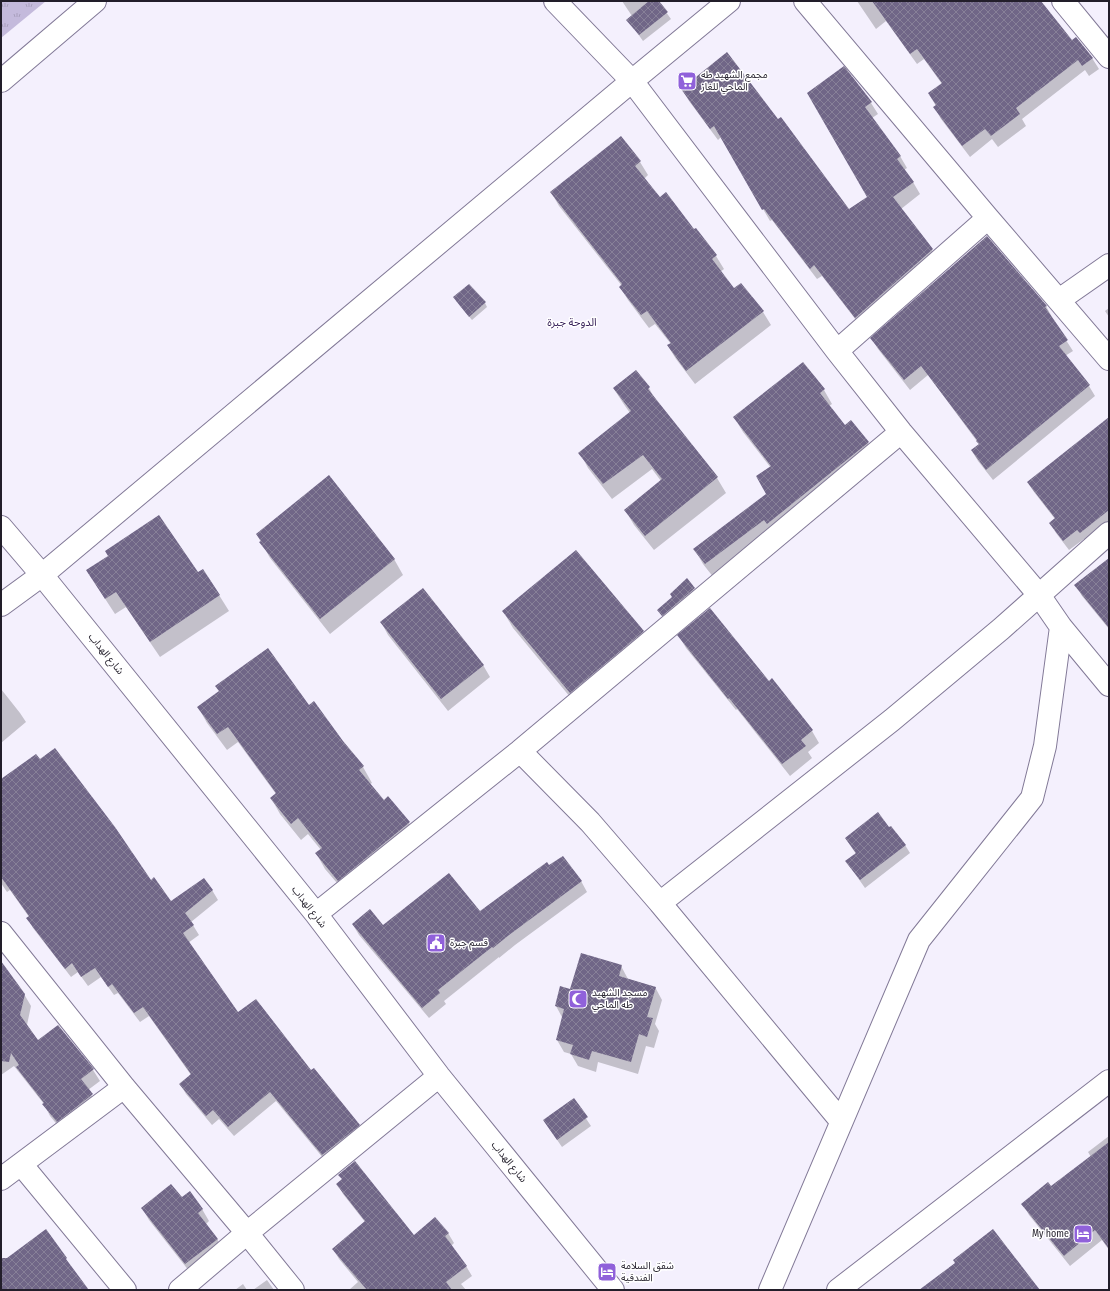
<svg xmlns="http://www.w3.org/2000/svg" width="1110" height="1291" font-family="'Fira Sans Condensed','Noto Sans Arabic',sans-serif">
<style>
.park{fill:url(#park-tufts)}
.shadow{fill:#0003}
.building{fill:url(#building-cross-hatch)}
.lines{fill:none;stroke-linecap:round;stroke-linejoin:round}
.minor-casing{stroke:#827997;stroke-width:24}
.minor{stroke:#fff;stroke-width:22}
.labels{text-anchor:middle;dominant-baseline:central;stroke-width:3;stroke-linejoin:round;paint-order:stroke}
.poi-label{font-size:10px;fill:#221e2a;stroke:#fff;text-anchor:start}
.street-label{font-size:10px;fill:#221e2a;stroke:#fff}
.neighbourhood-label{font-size:11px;fill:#341d56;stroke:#fff}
</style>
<defs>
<pattern id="park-tufts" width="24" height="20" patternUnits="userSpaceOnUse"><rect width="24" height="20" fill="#c4badc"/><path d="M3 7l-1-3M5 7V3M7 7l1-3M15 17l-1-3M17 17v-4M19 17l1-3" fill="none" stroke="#a89fbd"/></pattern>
<pattern id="building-cross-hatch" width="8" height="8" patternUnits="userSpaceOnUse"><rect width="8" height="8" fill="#706687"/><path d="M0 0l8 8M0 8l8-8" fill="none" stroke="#878098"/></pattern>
</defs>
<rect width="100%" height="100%" fill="#f4f0fd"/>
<path class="park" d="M1 1H46L1 38Z"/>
<path class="shadow" d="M622 1H658L671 19 643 41 628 20 632 16Z
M857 1H1040L1072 42 1092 58 1099 69 1089 76 1085 70 1022 119 1026 126 998 147 992 139 970 157 941 119 935 108 936 106 929 94 942 84 924 59 917 64 886 21 876 29Z
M843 67 871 103 878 114 872 118 900 156 907 168 904 170 913 182 920 194 901 209 932 250 939 262 863 329 822 276 817 279 772 220 770 221 721 137 718 140 689 101 682 89 848 210 868 197Z
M640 162 648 175 644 179 659 199 694 230 716 256 724 269 720 272 734 290 763 312 771 325 695 384 676 359 668 346 671 344 655 324 649 328 628 300 620 287 622 286 559 206 551 192Z
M456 301 485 303 487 307 472 320Z
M1046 306 1052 317H1051L1073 351 1065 356 1089 386 1095 396 993 480 978 461 972 451 980 445 979 444 928 375 910 390 878 349 872 339Z
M1109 308V317L1105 311Z
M649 388 656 401 717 478 726 493 654 550 634 525 625 510 661 481 652 469 612 499 588 468 580 453 630 413 623 403 614 389Z
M824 390 832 404 829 406 845 426 851 421 868 443 876 457 714 578 703 564 695 550 768 495 771 468 743 432 734 417Z
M1109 419V524L1086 542 1084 539 1069 550 1056 533 1050 523 1055 519 1034 492 1028 483Z
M257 535 394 559 403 575 330 634 270 558Z
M109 557 198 574 219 595 229 611 160 657 126 607 115 614 87 571Z
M1109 559V629L1082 596 1076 585Z
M687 580 698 596 663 617 658 610 673 598Z
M503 611 643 632 652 648 580 709 513 628Z
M381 622 483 665 490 677 448 711 388 635Z
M679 636 769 682 812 731 819 743 808 752 812 758 790 776 737 709 736 710 686 648Z
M216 687 308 707 342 741 363 767 372 783 370 784 384 801 409 823 418 839 348 896 325 869 316 853 321 850 308 834 301 840 280 814 271 798 276 794 238 742 227 750 207 723 198 707 220 692Z
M1 689 20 713 26 722 1 743Z
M1 780 150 881 171 903 212 890 218 900 191 922 199 935 188 943 238 1013 311 1072 359 1125 365 1135 328 1164 276 1101 234 1136 219 1119 212 1125 186 1094 180 1084 191 1075 149 1016 140 1022 118 993 114 995 101 977 88 986 78 972 71 977 33 928 28 919 29 917 10 890 7 892 1 883Z
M889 829 905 845 910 853 865 888 846 861 856 854 846 839Z
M549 867 581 881 587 892 515 945 499 958V957L444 1001 446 1004 429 1018 359 935 353 925 383 926 480 912Z
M621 966 628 979 655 987 662 1000 655 1024 659 1031 654 1048 646 1046 638 1074 598 1062 596 1072 578 1066 571 1054 564 1052 557 1040 563 1019 556 1006 561 987 571 990Z
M1 968 24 994 31 1006 27 1025 38 1041 93 1070 100 1081 88 1090 99 1107 64 1133 50 1116 44 1104 14 1066 1 1075Z
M573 1099 591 1126 562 1147 544 1121Z
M1109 1136V1250L1102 1240 1070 1266 1029 1215 1023 1204 1051 1187 1091 1157 1088 1152Z
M339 1175 414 1236 448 1233 454 1243 451 1246 466 1266 472 1276 461 1284 466 1290H349L358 1282 339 1259 333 1249 365 1222 343 1194 338 1184 343 1180Z
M182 1199 202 1209 209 1221 206 1224 217 1239 224 1251 193 1276 149 1220 142 1208Z
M267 1280 274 1290H253Z
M243 1284 247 1290H235Z"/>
<path class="building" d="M649 1H659L668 12 639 35 626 20Z
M872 1H1041L1072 40 1076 37 1093 58 1082 66 1078 60 1016 108 1020 114 991 136 985 129 962 146 933 107 936 105 928 93 942 83 917 49 910 54Z
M727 52 778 119 781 117 849 209 867 197 807 93 844 66 872 102 865 107 901 156 897 159 914 182 893 197 933 249 855 318 814 265 810 269 764 209 762 210 714 126 710 129 681 89Z
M621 136 641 161 635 166 660 197 666 192 694 229 696 228 717 255 712 259 734 288 741 283 764 311 686 371 667 345 671 343 647 311 641 315 619 287 622 284 550 192Z
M987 236 1047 306 1045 307 1068 340 1059 346 1090 385 986 470 971 450 979 444 976 441 977 440 921 366 904 380 870 338Z
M469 284 486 302 469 317 453 297Z
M803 362 825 389 820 393 845 425 851 420 869 442 767 524 764 520 705 564 693 549 766 494 756 476 771 466 733 417Z
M636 370 650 387 648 389 718 477 645 536 624 510 662 479 643 455 603 484 578 453 631 411 613 388Z
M1109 417V510L1080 533 1077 530 1063 541 1049 523 1055 518 1027 482Z
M329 475 395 559 320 619 259 542 261 541 256 534Z
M159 515 198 572 203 569 220 595 150 642 116 592 105 599 86 570 108 556 105 551Z
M576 550 644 631 570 693 502 611Z
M1109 558V628L1074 585Z
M687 578 695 588 662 616 657 610 672 597 670 594Z
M423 588 484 665 441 699 380 622Z
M710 608 769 681 772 678 813 730 801 740 806 746 782 764 729 698 728 699 677 635Z
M268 648 309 705 314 701 343 741 364 766 359 770 384 800 388 796 410 822 338 881 315 853 322 848 298 818 291 824 270 798 276 793 228 727 217 734 197 707 219 691 215 686Z
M55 748 115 827 151 880 154 877 171 901 204 878 213 890 185 913 194 925 183 933 238 1012 256 999 311 1070 314 1068 360 1125 322 1155 270 1092 228 1127 213 1110 206 1116 179 1084 191 1074 143 1007 134 1013 112 984 108 987 95 968 81 977 72 963 65 969 26 918 29 916 1 877V779L36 754 40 759Z
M878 812 889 827 891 826 906 845 860 880 845 861 856 853 845 838Z
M563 856 582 881 509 935 493 948 492 947 438 990 440 993 422 1008 352 924 370 909 383 925 449 873 480 911 547 862 549 865Z
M581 953 622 965 619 976 656 987 647 1017 653 1018 647 1037 639 1034 631 1062 592 1051 589 1060 570 1054 573 1045 556 1040 564 1009 555 1006 560 986 570 989Z
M1 961 25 994 20 1015 38 1040 58 1025 94 1069 81 1079 93 1094 57 1122 42 1104 44 1103 16 1067 19 1065 11 1053 9 1062 1 1061Z
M574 1098 588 1117 557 1140 543 1120Z
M1109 1142V1249L1095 1230 1064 1256 1021 1204 1048 1182 1051 1186Z
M355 1161 414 1235 435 1217 449 1233 445 1236 467 1266 446 1282 452 1290H367L332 1249 365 1221 336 1184 342 1179 338 1175Z
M171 1184 182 1197 190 1191 203 1209 198 1213 218 1239 185 1264 141 1208Z
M46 1229 67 1258 66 1259 89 1290H1V1258H7Z
M993 1229 1040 1290H919L955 1263 953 1260Z"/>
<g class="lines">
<defs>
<path id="minor" d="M555 1 632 81 837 351 901 432 1039 595 1061 627 1109 685
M805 1 988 218 1109 359
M1063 1 1109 57
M1 81 95 1
M1059 300 1109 265
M837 351 988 218
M1 527 42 575 316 914 439 1076 613 1290
M1 605 42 575 632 81 729 1
M520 751 590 822 660 903 892 720 1001 629 1109 533
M660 903 841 1121
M316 914 520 751 901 432
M1 933 124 1087 247 1233 293 1290
M21 1164 125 1290
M1 1179 124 1087
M180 1290 247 1233 439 1076
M770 1290 919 940 1032 798 1045 746 1061 627
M838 1290 1109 1081"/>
</defs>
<use href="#minor" class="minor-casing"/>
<use href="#minor" class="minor"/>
</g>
<defs>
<symbol id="supermarket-square" viewBox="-11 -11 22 22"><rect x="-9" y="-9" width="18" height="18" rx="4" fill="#9061da" stroke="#fff"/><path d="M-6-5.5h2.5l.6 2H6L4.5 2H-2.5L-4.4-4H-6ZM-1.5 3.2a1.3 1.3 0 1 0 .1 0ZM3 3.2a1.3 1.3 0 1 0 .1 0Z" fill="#fff"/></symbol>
<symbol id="civic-square" viewBox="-11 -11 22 22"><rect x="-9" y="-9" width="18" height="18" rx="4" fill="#9061da" stroke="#fff"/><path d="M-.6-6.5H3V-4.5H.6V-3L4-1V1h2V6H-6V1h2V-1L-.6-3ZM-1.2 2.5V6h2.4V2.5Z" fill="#fff"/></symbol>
<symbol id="mosque-square" viewBox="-11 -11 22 22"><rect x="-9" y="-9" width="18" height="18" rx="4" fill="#9061da" stroke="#fff"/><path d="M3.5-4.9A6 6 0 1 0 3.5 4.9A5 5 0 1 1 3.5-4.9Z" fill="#fff"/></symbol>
<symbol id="hotel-square" viewBox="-11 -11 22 22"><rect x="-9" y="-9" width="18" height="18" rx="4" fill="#9061da" stroke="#fff"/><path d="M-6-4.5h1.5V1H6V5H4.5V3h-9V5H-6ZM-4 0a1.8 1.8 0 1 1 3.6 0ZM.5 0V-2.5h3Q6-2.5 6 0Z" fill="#fff"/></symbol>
</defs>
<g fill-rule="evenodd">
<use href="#supermarket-square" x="676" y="70" width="22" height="22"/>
<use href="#civic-square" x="425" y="932" width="22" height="22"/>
<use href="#mosque-square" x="567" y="988" width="22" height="22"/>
<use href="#hotel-square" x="1072" y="1223" width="22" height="22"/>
<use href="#hotel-square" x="596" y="1261" width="22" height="22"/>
</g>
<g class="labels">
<g class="poi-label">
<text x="701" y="75">مجمع الشهيد طه<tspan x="701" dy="12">الماحي للغاز</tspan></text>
<text x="450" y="943">قسم جبرة</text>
<text x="592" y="993">مسجد الشهيد<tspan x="592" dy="12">طه الماحي</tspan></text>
<text x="1069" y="1234" text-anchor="end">My home</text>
<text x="621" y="1266">شقق السلامة<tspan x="621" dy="12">الفندقية</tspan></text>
</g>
<g class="street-label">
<text transform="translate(106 654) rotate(51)">شارع الهداب</text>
<text transform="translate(309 907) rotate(52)">شارع الهداب</text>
<text transform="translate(509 1162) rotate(51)">شارع الهداب</text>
</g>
<g class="neighbourhood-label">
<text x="572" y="322">الدوحة جبرة</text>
</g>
</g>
<rect width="1110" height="1291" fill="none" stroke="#221e2a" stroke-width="4"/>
</svg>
